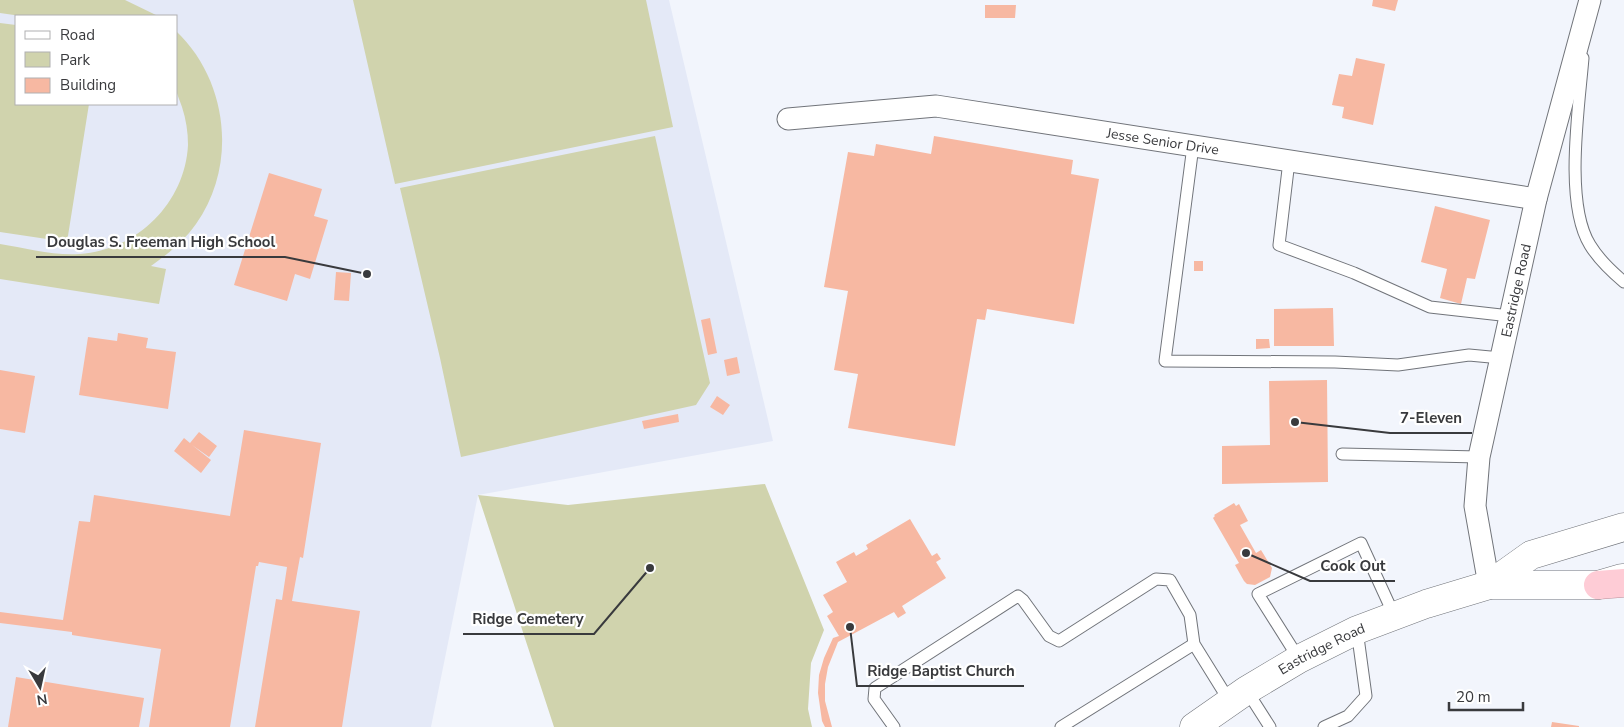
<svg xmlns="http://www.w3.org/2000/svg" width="1624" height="727" font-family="'Nunito Sans',sans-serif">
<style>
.built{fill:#e4e9f7;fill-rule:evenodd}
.green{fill:#d0d3ad}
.building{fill:#f7b8a2}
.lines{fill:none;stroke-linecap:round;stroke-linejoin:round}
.service-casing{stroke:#71747a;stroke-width:13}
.minor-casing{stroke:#71747a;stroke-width:23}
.secondary-casing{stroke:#71747a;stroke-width:29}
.trunk-casing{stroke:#b9919a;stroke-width:29}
.service{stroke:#fff;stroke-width:11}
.minor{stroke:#fff;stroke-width:21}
.secondary{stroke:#fff;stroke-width:28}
.trunk{stroke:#feccd6;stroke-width:28}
.labels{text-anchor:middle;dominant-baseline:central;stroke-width:4.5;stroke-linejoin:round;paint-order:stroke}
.street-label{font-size:14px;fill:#393a3d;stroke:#fff}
.leader{fill:none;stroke:#393a3d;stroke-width:2}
.callout-dot{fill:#393a3d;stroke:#fff;stroke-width:2}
.callout-label{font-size:15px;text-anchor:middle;font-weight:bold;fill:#393a3d;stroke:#fff;stroke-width:4.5;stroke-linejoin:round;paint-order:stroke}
</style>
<rect width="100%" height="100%" fill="#f2f5fc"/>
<path class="built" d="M0 0H669L773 441 478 495 431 727H0ZM16 16H176V104H16Z"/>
<path class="green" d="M0 0H125L158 16H21L0 13Z
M353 0H646L673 127 395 184Z
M0 23 16 25V104H89L67 242 0 232Z
M176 31C228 80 238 165 196 224 184 241 168 254 151 266L166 269 159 304 0 279V244C25 248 54 256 80 254 137 250 185 203 188 145 188 132 186 119 182 107 180 101 177 95 176 89 174 71 176 50 176 31Z
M655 136 710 383 696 405 461 457 440 358 400 188Z
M765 484 824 630 811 663 808 709 812 727H554L478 495 568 505Z"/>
<path class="building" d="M1373 0H1398L1395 11 1372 6Z
M985 5H1016L1015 18H985Z
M1356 58 1385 64 1373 125 1342 118 1344 107 1332 105 1339 74 1352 76Z
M934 136 1073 160 1071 174 1099 179 1074 324 987 309 985 320 977 319 955 446 848 428 858 374 834 370 848 291 824 287 848 152 874 156 876 144 931 154Z
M269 173 322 189 314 216 328 220 310 279 295 274 287 301 234 285Z
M1435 206 1490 220 1475 279 1467 278 1461 304 1440 298 1447 269 1421 262Z
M1194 261H1203V271H1194Z
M336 272 351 273 349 301 334 300Z
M1333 308 1334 346H1274V309Z
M710 318 717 353 708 355 701 320Z
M118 333 148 338 146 348 176 352 168 409 79 395 88 337 117 341Z
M1256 339H1269L1270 348 1256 349Z
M737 357 740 373 727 376 724 360Z
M0 370 35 376 25 433 0 429Z
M1327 380 1328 482 1222 484V446L1270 445 1269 381Z
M717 396 730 405 723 415 710 407Z
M678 414 679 422 644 429 642 421Z
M244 430 321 443 303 558 300 557 292 601 360 611 342 727H255L276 599 282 600 287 567 259 562 258 566H256L230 727H149L161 649 72 635V632L0 623V612L63 620 79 521 90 522 94 495 230 516Z
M199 432 217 446 209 457 192 445 211 460 201 473 174 451 184 438 190 443Z
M1234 503 1236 506 1239 504 1248 521 1240 525 1256 553 1261 550 1272 568 1270 577 1255 585 1247 584 1244 581 1235 565 1239 563 1213 518 1215 516 1214 515Z
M910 519 932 556 937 553 941 559 936 562 946 578 902 606 906 613 898 618 894 612 838 642 828 667 825 684V701L832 727H825L822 721 818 693 819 675 824 658 833 638 839 636 827 616 833 612 823 595 847 582 836 562 854 552 856 556 868 549 866 545Z
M16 677 144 698 139 727H8Z
M1552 722 1579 726V727H1551Z"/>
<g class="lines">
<defs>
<path id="service" d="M1583 58C1579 107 1564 203 1590 245 1599 260 1611 271 1624 282
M1193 146 1165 361 1335 362 1398 365 1469 355 1501 358
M1289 161 1279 245 1354 273 1430 307 1510 316
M1342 454 1479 457
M1299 659 1258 594 1361 543 1394 615
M1247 691 1270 727
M894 727 874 699 875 688 1018 596 1023 600 1049 636 1059 641 1156 579 1170 580 1190 615 1194 644 1230 702
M1061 727 1194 644
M1324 727 1348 716 1366 696 1357 630"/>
<g id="minor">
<path id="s1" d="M788 119 936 106 1536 199"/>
<path id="s2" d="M1489 585 1475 506 1479 457 1536 199 1590 0"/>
</g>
<g id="secondary">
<path d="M1489 585 1531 555 1624 527"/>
<path id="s3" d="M1194 727 1247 690 1299 659 1357 630 1426 604 1489 585H1598L1622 578"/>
</g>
<path id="trunk" d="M1598 585 1624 583"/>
</defs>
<use href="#service" class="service-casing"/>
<use href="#minor" class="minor-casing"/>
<use href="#secondary" class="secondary-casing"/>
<use href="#trunk" class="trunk-casing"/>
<use href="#service" class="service"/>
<use href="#minor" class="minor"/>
<use href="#secondary" class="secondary"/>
<use href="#trunk" class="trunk"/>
</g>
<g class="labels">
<g class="street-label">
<text stroke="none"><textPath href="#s1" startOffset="378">Jesse Senior Drive</textPath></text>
<text stroke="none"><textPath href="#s2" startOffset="300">Eastridge Road</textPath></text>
<text stroke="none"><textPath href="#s3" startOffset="150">Eastridge Road</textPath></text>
</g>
</g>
<path class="leader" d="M367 274L285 257H36M1295 422L1390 433H1472M1246 553L1310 581H1395M650 568L594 634H463M850 627L857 686H1024"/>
<g class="callout-dot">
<circle cx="367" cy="274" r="5"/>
<circle cx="1295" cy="422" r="5"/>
<circle cx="1246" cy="553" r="5"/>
<circle cx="650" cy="568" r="5"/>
<circle cx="850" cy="627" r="5"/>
</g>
<g class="callout-label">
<text x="161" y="247">Douglas S. Freeman High School</text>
<text x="1431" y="423">7-Eleven</text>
<text x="1353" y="571">Cook Out</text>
<text x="528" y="624">Ridge Cemetery</text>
<text x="941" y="676">Ridge Baptist Church</text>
</g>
<rect x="15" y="15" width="162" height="90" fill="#ffffff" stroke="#b0b0b1"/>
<rect x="25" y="31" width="25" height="8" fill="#ffffff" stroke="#b0b0b1"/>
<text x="60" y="40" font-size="15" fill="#393a3d">Road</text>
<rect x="25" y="52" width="25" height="15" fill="#d0d3ad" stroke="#b0b0b1"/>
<text x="60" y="65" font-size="15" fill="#393a3d">Park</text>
<rect x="25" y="78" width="25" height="15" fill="#f7b8a2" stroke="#b0b0b1"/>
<text x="60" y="90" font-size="15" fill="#393a3d">Building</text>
<g transform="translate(40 687) rotate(171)" stroke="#ffffff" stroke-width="4" paint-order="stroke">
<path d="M0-4L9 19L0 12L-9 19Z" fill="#393a3d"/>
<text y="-8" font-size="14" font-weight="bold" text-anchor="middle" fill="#393a3d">N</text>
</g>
<path d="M1449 702v8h74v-8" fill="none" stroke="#393a3d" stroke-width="2.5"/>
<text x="1456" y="702" font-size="15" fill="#393a3d" stroke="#ffffff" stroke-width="4" paint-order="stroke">20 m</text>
</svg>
